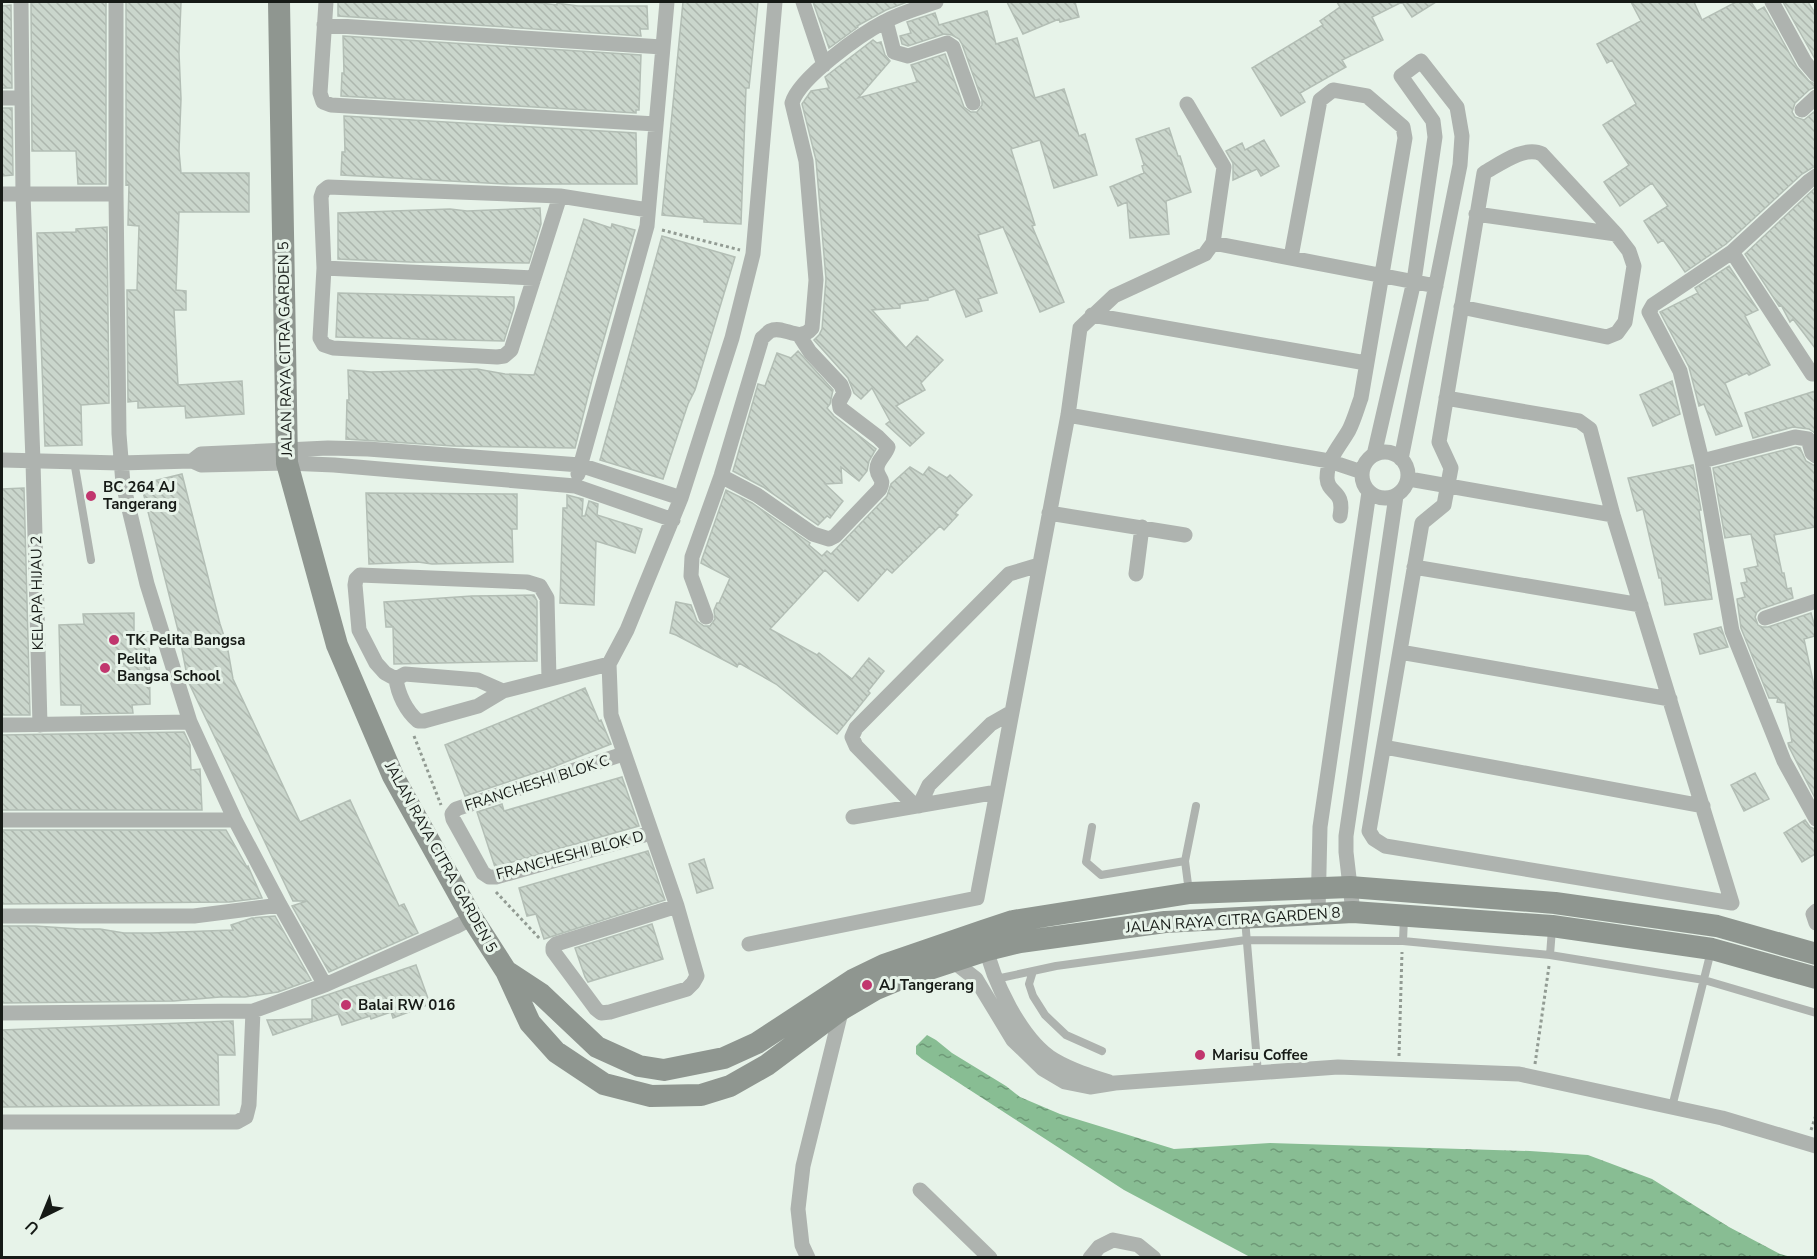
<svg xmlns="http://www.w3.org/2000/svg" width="1817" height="1259" font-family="'Nunito Sans',sans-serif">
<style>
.water{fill:url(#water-ripples)}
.building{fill:url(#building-back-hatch);stroke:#b3beb5;stroke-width:1.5}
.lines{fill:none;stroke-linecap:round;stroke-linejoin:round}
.path{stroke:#929b93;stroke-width:3;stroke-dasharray:3 3;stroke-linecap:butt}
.lane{stroke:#aeb3af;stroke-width:8}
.street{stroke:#aeb3af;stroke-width:15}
.secondary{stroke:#8f9690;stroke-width:22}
.poi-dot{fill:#c1366e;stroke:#e7f3e9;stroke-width:2}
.labels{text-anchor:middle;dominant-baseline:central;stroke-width:6;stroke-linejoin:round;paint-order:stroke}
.street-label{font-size:15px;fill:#161a16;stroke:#e7f3e9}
.poi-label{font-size:15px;font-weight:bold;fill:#161a16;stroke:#e7f3e9;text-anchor:start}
</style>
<defs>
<pattern id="water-ripples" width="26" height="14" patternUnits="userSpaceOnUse" patternTransform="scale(1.5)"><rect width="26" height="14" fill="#88bd93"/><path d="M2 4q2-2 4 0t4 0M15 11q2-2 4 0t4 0" fill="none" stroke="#6e9977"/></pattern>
<pattern id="building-back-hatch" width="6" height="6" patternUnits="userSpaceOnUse" patternTransform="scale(1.5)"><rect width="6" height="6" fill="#cad6cc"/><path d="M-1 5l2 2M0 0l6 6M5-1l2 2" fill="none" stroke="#adb7ae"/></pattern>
</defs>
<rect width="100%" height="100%" fill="#e7f3e9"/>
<path class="water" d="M927 1035 936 1040 952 1053 1006 1086 1020 1097 1060 1114 1174 1149 1270 1143 1530 1151 1588 1155 1652 1179 1729 1227 1780 1254 1791 1257H1250L1124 1190 922 1059 916 1054V1046Z"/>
<path class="building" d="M37 2H106V184H78L76 151H32L31 3Z
M126 2H181L179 53 181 99 179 151 181 173H249V212H179L176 290 186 291V310H174L178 385 242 381 244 414 186 418 185 406 138 408V401L128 402 127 290H137L139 226 128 225 129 184 126 185Z
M338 2H532L557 5V3L578 6H647L648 29H640L641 36 338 16Z
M683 2H758L749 88H746L741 224 704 222V219L662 215Z
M813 2H907L886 10 857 26 858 27 829 48Z
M1007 2H1075L1079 17 1060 22 1059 19 1023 34Z
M1337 2H1436L1412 17 1402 2 1372 17 1383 40 1342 60 1346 67 1300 93 1305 102 1281 116 1252 68 1323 25 1320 21 1340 7Z
M1631 2H1694L1702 20 1736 2H1751L1757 11 1764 7 1797 67 1809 81 1815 84V87L1809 90 1795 103 1792 112 1795 117 1804 120 1815 111V166L1802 174 1726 244 1685 272 1663 240 1658 243 1644 221 1668 206 1652 183 1620 206 1604 182 1629 165 1603 125 1636 104 1612 60 1607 63 1597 44 1641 21Z
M1783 2H1808L1815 13V59Z
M11 5 12 88H2V6Z
M987 11 996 44 1017 38 1035 98 1064 89 1079 136 1085 134 1097 175 1054 188 1040 140 1011 149 1035 225 1032 226 1064 302 1040 312 1003 227 978 235 997 293 978 299 982 311 966 317 955 289 928 298V300L900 304V308L872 310 906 348 917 336 943 360 921 383 925 390 896 406 924 433 910 446 886 424 890 421 872 388 861 399 854 393 848 378 814 340 819 335 822 329 826 279 816 160 802 104 811 91 829 88 825 77 873 40 877 43 881 42 885 55 890 61 858 98 917 82 911 65 945 54 964 107 971 112H977L982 105V100L962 44 959 39 952 35 944 34 908 46 902 44 900 36 911 33 907 22 935 13 939 25Z
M343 36 641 55 639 110H636V113L341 96 342 73H344Z
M2 108H12L13 175 2 176Z
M344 116 636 133 637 184H505L341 175 342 152H345Z
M1169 128 1178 156H1180L1191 192 1166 201 1169 234 1130 238 1127 202 1118 206 1110 187 1144 173 1142 166 1144 165 1136 139Z
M1264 140 1279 166 1261 176 1257 169 1233 180V163L1226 151 1242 143 1245 150Z
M1815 188V348L1793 319 1790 322 1781 305 1779 306 1745 254Z
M540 208 541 224 529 263 410 262 338 259V213L450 209 467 211Z
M584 219 611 228 612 224 635 230 592 380 575 448 454 446 346 439 347 400H349L348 370 371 372 477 369 505 374 534 375Z
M107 227 109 403 81 405 82 445 45 446 37 233 76 232V229Z
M662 236 735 257 695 390 688 404 663 479 600 460Z
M1729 266 1758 310 1745 316 1770 365 1749 375 1747 373 1725 383 1742 426 1716 435 1704 404 1699 406 1689 367 1660 312 1698 293 1695 288Z
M338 293 514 297V308L504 341 336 337Z
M798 351 833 390 830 404 827 408 834 416 876 449 869 461 867 471 859 481 841 467 842 483 825 484 843 501 830 518 827 516 818 525 763 487 733 471 758 384 765 386 777 353 791 358Z
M1672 381 1680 414 1653 426 1640 395Z
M1815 391V433L1809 429 1793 427 1753 438 1745 413Z
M1796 447 1800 448 1806 461 1815 466V527L1774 535 1782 573H1784L1787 589 1791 588 1793 598 1761 609 1757 612 1755 617 1758 625 1762 627H1768L1811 613 1815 627V636L1804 639 1815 690V798L1789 747 1788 743 1792 742 1785 703 1777 702 1778 698H1769L1741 628 1737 599 1745 597 1741 583 1747 582 1744 569 1758 566 1751 534 1725 538 1713 468Z
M1693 465 1701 510H1699L1712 599 1665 605 1661 578H1659L1643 509 1637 511 1628 478Z
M910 467 923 475 929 467 947 478 950 475 972 495 955 513 958 515 944 530 940 526 892 573 887 569 858 601 825 570 770 629 817 655 819 653 852 679 869 658 884 671 868 691 870 693 837 734 776 684 739 663 737 667 676 635 670 633 676 602 691 605 697 621 704 626H710L715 619 714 610 717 603H719L730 578 701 563 702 559 726 490 752 503 810 543 809 545 822 556 827 551 831 554 887 496 891 484Z
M182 474 220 624 227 645 233 679 300 822 350 800 399 906 404 904 418 933 329 972 292 906 307 901H293L188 681 179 634 141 484Z
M24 488 30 715H2V489Z
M366 493 517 494V529H512L513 562 432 564 418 562 369 564Z
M567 495 583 499 582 516H585L589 501 598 504 597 515 642 529 635 553 596 541 594 605 560 603 563 508H567Z
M534 595 537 601V661L394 664 393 627H386L384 602 472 596Z
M134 613V632H149L150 704 132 705 133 713 81 714V705H61L59 625 84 624 83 614Z
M1721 627 1728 647 1700 654 1694 634Z
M585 688 599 721 601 720 611 744 553 767 465 796 445 745Z
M184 732 190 745 191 770 200 769 202 810H2V735Z
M1755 773 1769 799 1744 811 1731 785Z
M622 777 639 826 495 867 477 812 502 804 504 811Z
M1805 820 1810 827 1815 829V854L1802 862 1784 833Z
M2 830H226L247 867 248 866 262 898 229 902 2 904Z
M648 851 665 900 544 939 536 914 527 916 519 888Z
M704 859 713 888 697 893 689 864Z
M275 916 311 980 278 992 245 997H220L174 1001 2 1003V926H35L80 929H100L124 933H152L233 930 231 925 252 918Z
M652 924 663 959 588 982 585 977 575 948Z
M416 965 430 1004 393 1018 391 1012 371 1019 370 1016 342 1025 338 1014 312 1022V1000Z
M312 1019V1022L273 1035 267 1020Z
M233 1021 235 1055H218L219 1105 2 1107V1030Z"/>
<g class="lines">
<path class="path" d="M662 230 740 250
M414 736 441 805
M496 892 541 940
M1399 1056 1402 952
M1535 1064 1549 966
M1811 1130 1816 1115"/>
<path class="lane" d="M74 461 91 560
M1092 827 1086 862 1101 875 1185 861
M1189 892 1185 861 1196 806
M1245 919 1258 1073
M1403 941 1404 918
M1550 955 1552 929
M1033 971 1029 984 1033 996 1045 1015 1066 1035 1102 1051
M996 979 1056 966 1246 940 1403 941 1550 955 1704 980 1816 1013
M1672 1107 1711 951"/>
<path class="street" d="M21 2 23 194 33 461 40 725
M116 2V194L119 434 123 484 147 584 190 722 235 820 280 905 325 985
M326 2 320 93 323 102 331 105 656 124
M803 2 824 65
M1772 2 1805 62 1816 75
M886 21 894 52 908 56 947 43 953 47 973 103
M324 25 662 47
M2 98H21
M1802 110 1816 97
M1816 176 1809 181 1732 252 1653 305 1649 312 1680 371 1702 461 1732 631 1784 761 1816 819
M2 194H116
M560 196 511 350 504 356 497 357 333 348 324 345 320 338 324 268 321 197 323 191 328 187 560 196 648 210
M1213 243 1436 286
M1732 252 1812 374H1816
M1291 257 1320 100 1333 90 1367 96 1403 127 1405 138 1361 398C1357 409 1354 420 1349 430 1340 446 1327 458 1327 478 1328 495 1345 489 1340 516
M324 268 534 278
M1461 307 1607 337 1617 333 1625 322 1634 266 1629 251 1616 234 1476 214
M1092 315 1366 363
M1446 398 1579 421 1590 429 1613 515 1732 903 1385 846 1374 839 1369 831 1422 523 1444 505 1451 468 1439 442 1484 173C1500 164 1525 145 1542 154L1616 234
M1068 415 1329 461 1362 472
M1362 475a23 23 0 1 1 46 0a23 23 0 1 1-46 0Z
M1374 455 1414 281 1435 137 1433 121 1401 76 1421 61 1457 107 1462 136 1460 165 1401 459
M2 460 120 463 192 461 201 465 287 463 334 465 575 486 673 520
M192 461 201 454 328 448 368 449 580 465 681 498
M1702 461 1795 437 1808 439 1812 453 1816 456
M578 474 647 226 667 2
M721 476 757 495 813 534 829 539 835 536 880 489C885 478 878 479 877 470 876 461 886 455 888 447L878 437 840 408 839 402 844 393 841 385 810 352 799 335
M1409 479 1613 515
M1049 513 1185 535
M1414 567 1641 605
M1136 574 1142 527
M706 617 691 576 692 557 721 476 762 338C765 336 767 333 770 331 784 324 799 344 812 328L816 280 806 161 792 103C799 78 861 34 884 22 900 13 919 8 936 2
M1765 618 1816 601
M1400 652 1670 699
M396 679 385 673 376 663 359 630 355 585 356 579 360 575 527 582 540 586 547 598 549 679
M396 679C398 694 406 711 418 721H424L478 706 503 691 609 664
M396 679 405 674 478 680 503 691
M2 725 190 722
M1384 747 1703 806
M623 754 456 809 452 814 453 819 483 873 489 877H496L651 833
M915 806 856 746 852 737 856 728 1009 574 1039 565
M919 806 929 785 991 724 1012 712
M853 817 997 792
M2 820H235
M677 906 556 944 553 947V951L596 1009 601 1013 610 1012 687 989 693 983 697 976 677 906 611 715 609 664 627 630 681 498 732 338 753 254 775 2
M1816 911 1813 914 1816 923
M1353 912 1346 852V836L1396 496
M1318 913 1320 827 1369 492
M2 916H194L280 905
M985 943C992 979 1021 1040 1054 1060 1071 1070 1090 1076 1109 1082
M749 944 977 898 1068 415 1080 328 1114 296 1205 254 1213 243 1224 167 1187 104
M953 961 976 979 1013 1040 1043 1069 1065 1082 1090 1087 1115 1083 1338 1067 1519 1074 1722 1118 1816 1146
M2 1013 253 1011 325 985 455 927 472 918
M2 1122H237L246 1117 249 1105 253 1011
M920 1190 990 1258
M808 1258 802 1245 798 1209 803 1166 842 1008
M1090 1258 1099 1247 1113 1240 1138 1245 1154 1258"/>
<path class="secondary" d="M279 2 287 463 337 645 393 776 472 918 506 971 530 1023 556 1052 604 1084 651 1096 701 1095 730 1086 767 1065 842 1009 876 989 905 977 987 950 1020 942 1165 922 1353 912 1552 926 1712 949 1816 978
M506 971 541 994 597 1047 639 1066 664 1070 724 1058 757 1043 853 980 884 965 983 931 1013 921 1190 893 1350 887 1555 903 1717 926 1816 954"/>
</g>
<g class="poi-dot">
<circle cx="91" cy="496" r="6"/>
<circle cx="114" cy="640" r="6"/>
<circle cx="105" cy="668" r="6"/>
<circle cx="867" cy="985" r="6"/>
<circle cx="346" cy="1005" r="6"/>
<circle cx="1200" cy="1055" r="6"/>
</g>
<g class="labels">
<g class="street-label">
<text transform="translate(285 349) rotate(-91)">JALAN RAYA CITRA GARDEN 5</text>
<text transform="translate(37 593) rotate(-91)">KELAPA HIJAU 2</text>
<text transform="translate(537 783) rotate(-18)">FRANCHESHI BLOK C</text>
<text transform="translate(570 855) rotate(-15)">FRANCHESHI BLOK D</text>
<text transform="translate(441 857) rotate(61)">JALAN RAYA CITRA GARDEN 5</text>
<text transform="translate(1233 920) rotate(-4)">JALAN RAYA CITRA GARDEN 8</text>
</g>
<g class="poi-label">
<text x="103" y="487">BC 264 AJ<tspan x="103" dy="17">Tangerang</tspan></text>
<text x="126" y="640">TK Pelita Bangsa</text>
<text x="117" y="659">Pelita<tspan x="117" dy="17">Bangsa School</tspan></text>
<text x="879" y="985">AJ Tangerang</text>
<text x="358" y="1005">Balai RW 016</text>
<text x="1212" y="1055">Marisu Coffee</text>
</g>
</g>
<rect width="1817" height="1259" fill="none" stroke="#161a16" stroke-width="6"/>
<g transform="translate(42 1217) rotate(223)" stroke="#e7f3e9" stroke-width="4.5" paint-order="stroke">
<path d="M0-4.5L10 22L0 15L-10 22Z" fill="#161a16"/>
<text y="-9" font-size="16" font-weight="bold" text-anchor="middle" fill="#161a16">U</text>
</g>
</svg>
